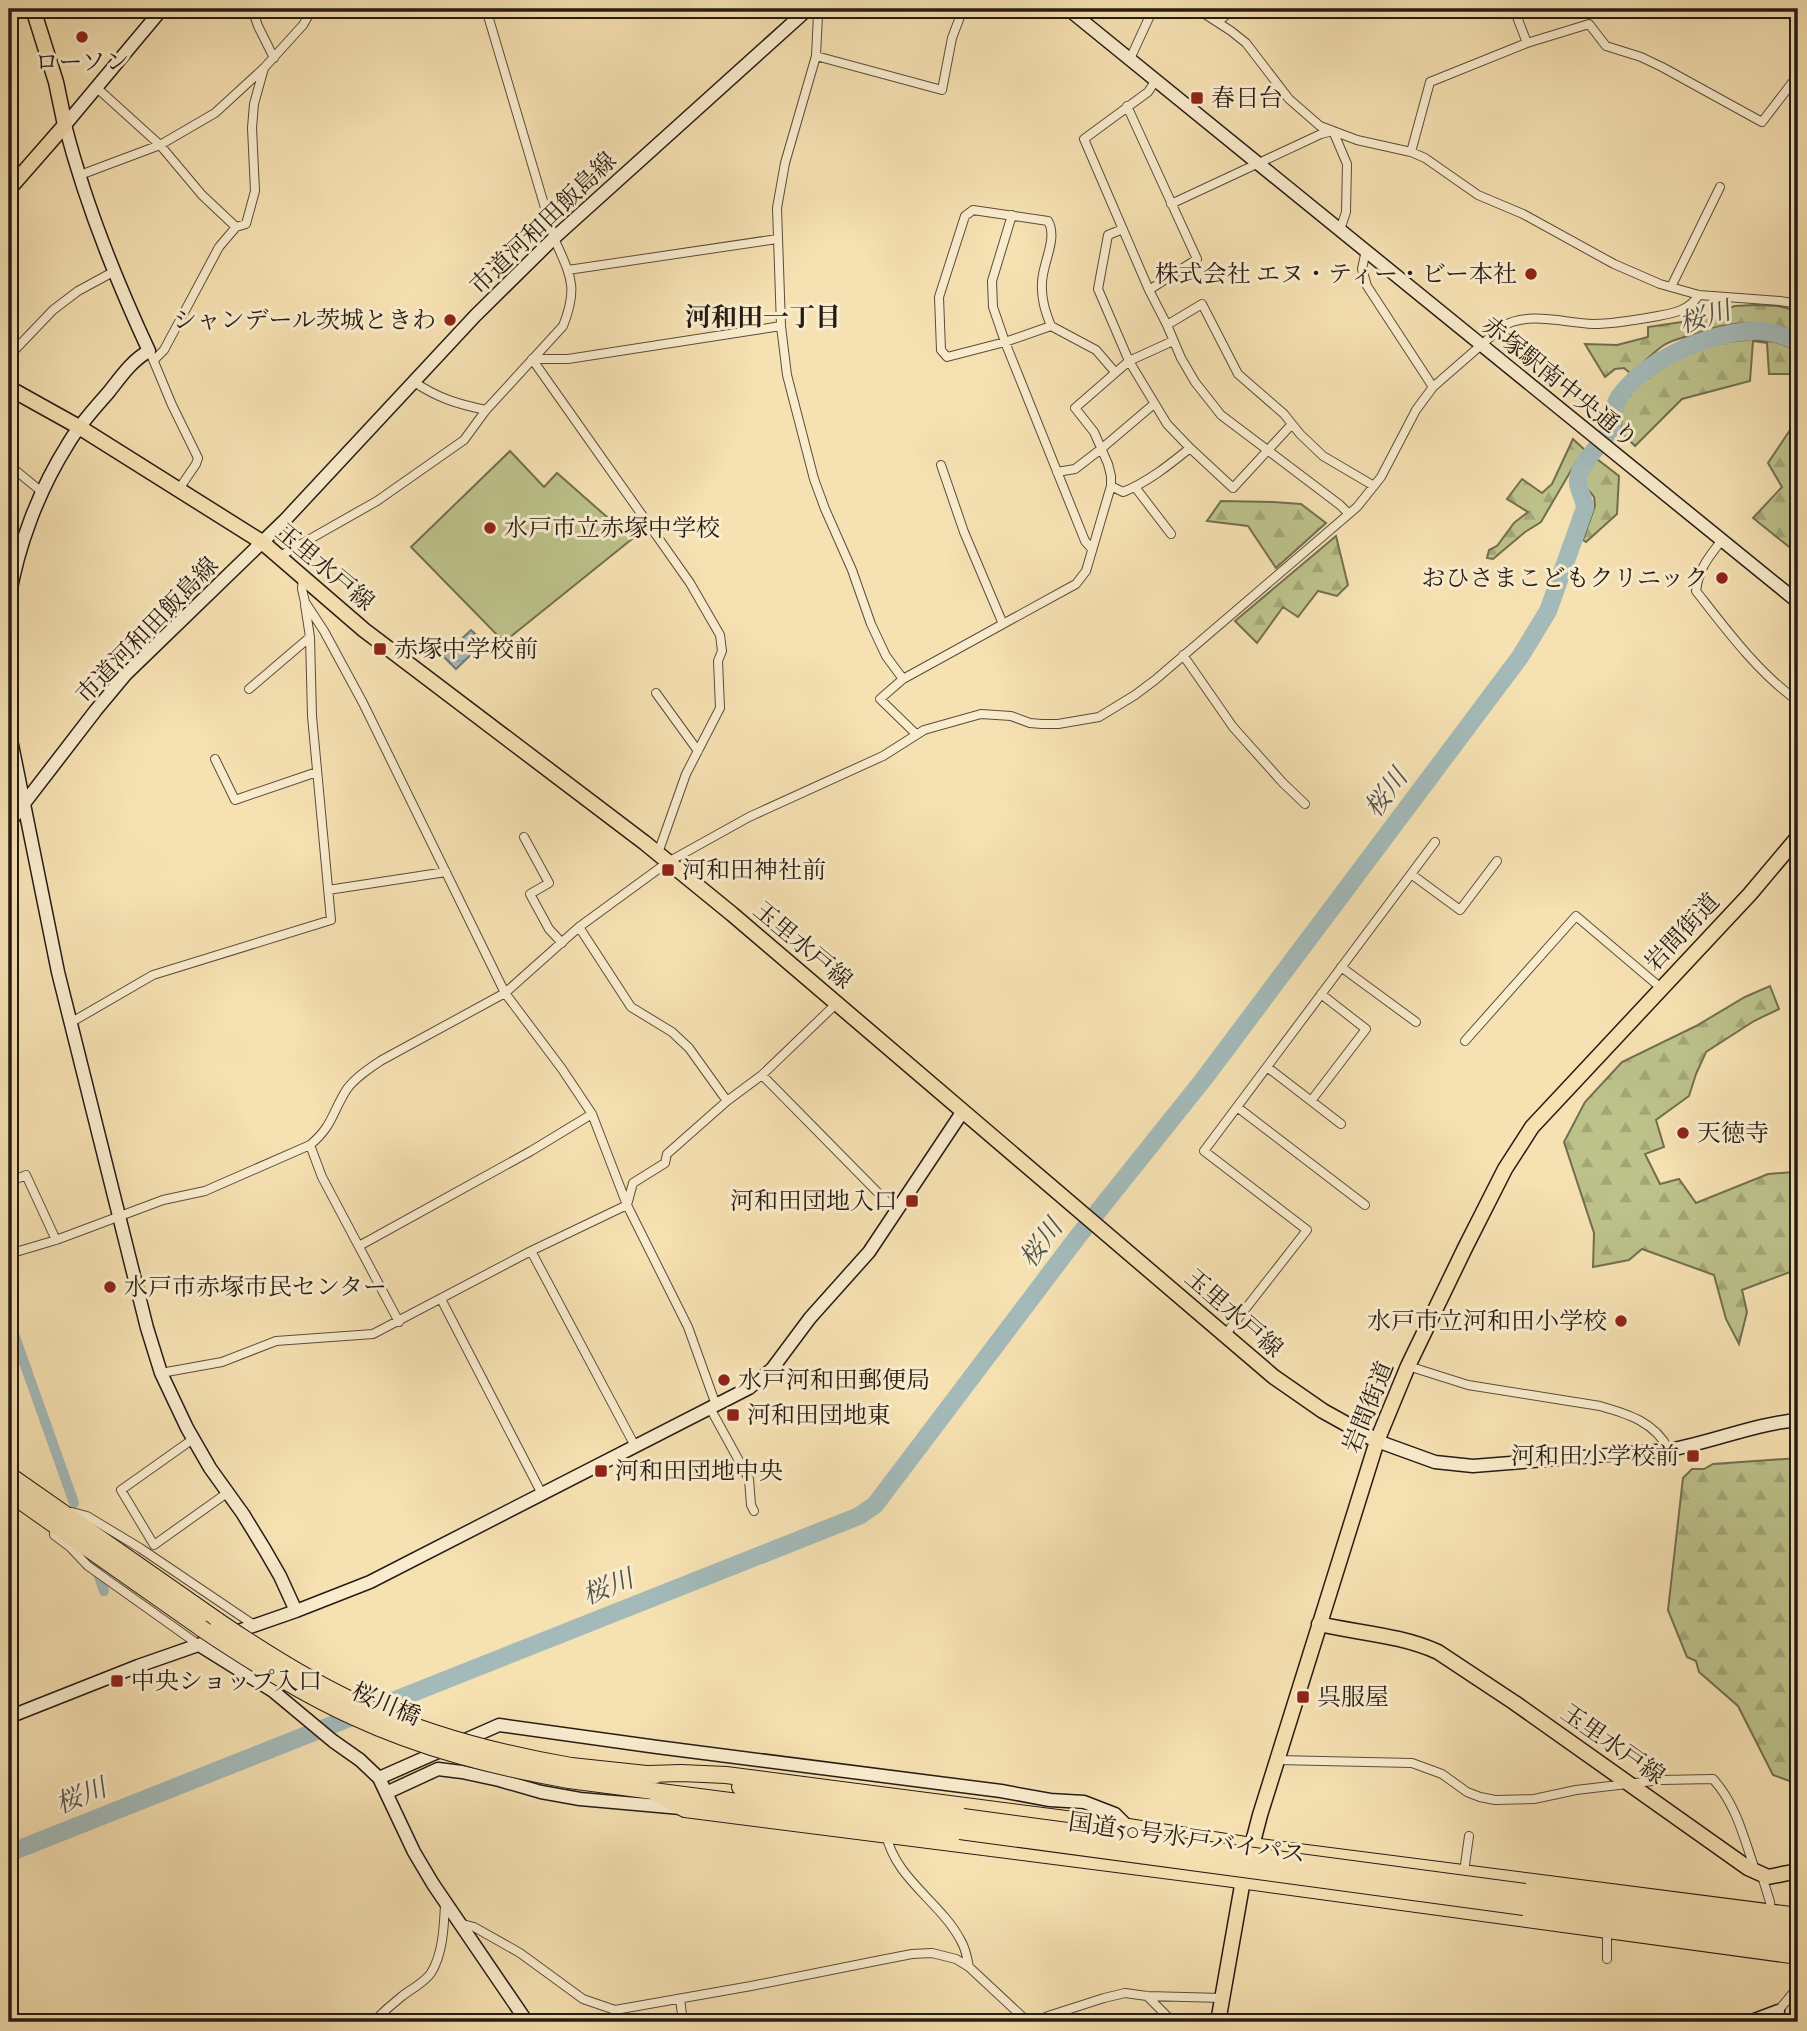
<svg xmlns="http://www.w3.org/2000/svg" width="1807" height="2031" font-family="'IM FELL French Canon','Noto Serif JP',serif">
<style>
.forest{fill:url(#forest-firs);stroke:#726e50;stroke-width:2}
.green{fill:#bdc28b;stroke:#726e50;stroke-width:2}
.water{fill:url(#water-rules);stroke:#717a77;stroke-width:2}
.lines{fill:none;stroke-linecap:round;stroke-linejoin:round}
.canal{stroke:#a3bab9;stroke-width:10}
.river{stroke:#a3bab9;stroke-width:18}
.street-casing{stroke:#5a4c3c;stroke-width:10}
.secondary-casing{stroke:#261b14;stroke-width:15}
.primary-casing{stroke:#261b14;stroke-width:17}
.highway-casing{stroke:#261b14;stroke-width:18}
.street{stroke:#f9eccd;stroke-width:8}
.secondary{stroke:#f9eccd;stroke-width:12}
.primary{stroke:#f6e1b2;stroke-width:14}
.highway{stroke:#f6e1b2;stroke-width:16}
.highway-bridge-casing{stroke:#261b14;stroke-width:18;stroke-linecap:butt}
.highway-bridge{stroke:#f6e1b2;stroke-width:16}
.poi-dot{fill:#8f2418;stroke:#f9eccd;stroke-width:2.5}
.labels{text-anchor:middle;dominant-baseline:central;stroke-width:6;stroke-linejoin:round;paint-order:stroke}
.poi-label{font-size:24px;fill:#261b14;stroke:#f9eccd;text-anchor:start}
.street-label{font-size:24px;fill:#261b14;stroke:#f9eccd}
.neighbourhood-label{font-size:26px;font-weight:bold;fill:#261b14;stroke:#f9eccd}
.water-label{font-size:26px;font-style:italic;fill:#52534e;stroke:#f9eccd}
</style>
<defs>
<pattern id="forest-firs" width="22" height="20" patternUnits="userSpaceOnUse" patternTransform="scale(1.75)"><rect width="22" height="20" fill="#bdc28b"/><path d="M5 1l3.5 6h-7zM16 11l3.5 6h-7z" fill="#a2a677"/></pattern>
<pattern id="water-rules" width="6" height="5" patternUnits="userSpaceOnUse" patternTransform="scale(1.75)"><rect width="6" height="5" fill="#a3bab9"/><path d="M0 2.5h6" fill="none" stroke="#8c9f9e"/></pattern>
</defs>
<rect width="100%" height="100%" fill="#f6e1b2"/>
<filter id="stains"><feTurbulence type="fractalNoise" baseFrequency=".00286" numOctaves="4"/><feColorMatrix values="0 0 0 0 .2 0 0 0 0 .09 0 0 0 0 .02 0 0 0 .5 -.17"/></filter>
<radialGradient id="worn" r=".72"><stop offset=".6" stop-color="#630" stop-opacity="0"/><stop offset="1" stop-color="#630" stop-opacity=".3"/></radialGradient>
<path class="forest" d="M1755 305 1778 306 1798 311V332C1764 321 1734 320 1701 332 1689 337 1675 338 1664 345 1652 353 1641 365 1631 374L1624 368 1615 369 1605 377 1585 344 1617 345 1648 337V327L1688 321 1735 306Z
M1752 339 1775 342 1798 350V374H1769L1767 343 1753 341 1750 381 1682 399 1635 446 1620 431C1623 422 1620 413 1624 404 1638 378 1686 350 1714 344 1726 342 1739 341 1752 339Z
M1798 381V554L1753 518 1782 487 1768 463 1790 430Z
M1573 439 1586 451 1576 462 1541 522 1525 532 1493 559 1487 558 1489 550 1497 546 1514 523 1528 512 1507 499 1522 479 1542 493 1552 484Z
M1597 459 1619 476 1617 514 1586 542 1583 540 1595 506 1594 497 1583 483V477Z
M1221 501 1273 502 1301 504 1326 523 1276 568 1248 526 1207 521Z
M1336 536 1348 585 1337 596 1318 591 1298 617 1283 607 1257 643 1235 621Z
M1770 986 1779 1009 1754 1021 1706 1052 1696 1074 1689 1096 1656 1120 1664 1147 1645 1154 1660 1184 1679 1179 1696 1203 1768 1174 1793 1172 1798 1185V1269L1742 1290 1747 1312 1739 1344 1726 1319 1714 1275 1642 1249 1629 1260 1593 1267 1594 1233 1564 1142 1585 1102 1622 1062 1696 1026 1745 997Z
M1798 1458V1784L1773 1775 1738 1706 1699 1672 1696 1661 1687 1657 1668 1610 1683 1478 1692 1469H1704L1713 1464Z"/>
<path class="green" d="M510 451 544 487 557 473 632 539 504 642 411 547Z"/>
<path class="water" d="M471 630 484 642 456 669 443 656Z"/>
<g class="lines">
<path class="canal" d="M9 1320 74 1503
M96 1568 104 1591"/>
<path class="river" d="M9 1853 859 1516 875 1505 1079 1235 1203 1080 1520 657 1548 611 1585 508C1584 498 1579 491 1578 483 1576 465 1603 444 1611 428 1616 418 1612 407 1619 397 1645 360 1706 334 1751 331 1767 329 1783 336 1798 341"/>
<defs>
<path id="street" d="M252 9 258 26 274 58
M814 9 818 15 816 56 785 163 777 208 781 326 787 375 814 479 825 509 852 570 871 624 886 656 903 679 880 699 916 734
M1197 9 1231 31 1246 43 1289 99 1320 126 1357 140 1411 152 1425 158 1478 195 1523 214 1614 264 1660 284 1699 295 1780 301 1798 304
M1218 22 1233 9
M1527 43 1589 24 1606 46 1641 57 1662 67 1762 122 1798 75
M816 56 942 90 952 38 963 9
M1130 59 1153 9
M1156 80 1148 92 1084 139 1149 290 1167 325 1181 358 1195 382 1221 415 1340 505 1349 514
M97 88 160 145 202 195 236 227
M1127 106 1197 259 1149 290
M1411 152 1430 82 1527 43 1514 9
M80 175 160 145 215 113 264 68
M1171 204 1321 134 1333 131 1347 164 1346 212 1340 230
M1012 215 992 281 993 307 1005 342 1085 541 1092 549
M1123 229 1108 235 1098 289 1129 361 1167 424 1190 448 1233 488 1292 424
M1366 250 1362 269 1367 286 1433 387
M568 270 777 239
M1671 287 1720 187
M1167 325 1202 304 1238 374 1284 414 1300 434 1323 456 1374 486
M1051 326C1045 311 1041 298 1042 282 1043 262 1058 238 1048 221L973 210 965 216 939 297 941 350 947 357 1005 342 1051 326 1096 350 1115 372
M9 356 53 310 78 291 113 272
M152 357 172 405 198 458 196 464 179 489
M532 359 690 583 720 635 722 651 718 661 720 708 686 774 658 853
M532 359H568L781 326
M154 360 164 350 219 247 236 227 246 224 255 191 252 128 254 104 264 68 303 25 312 9
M414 382C438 398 457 404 486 410
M9 465 42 492
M1057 472 1075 469 1101 449 1154 404
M1111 486 1123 492C1148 482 1169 465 1190 448
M1135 487 1171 534
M1722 540C1708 558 1699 568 1696 591 1725 628 1759 674 1798 701
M280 556 377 501 464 440 486 410 563 326C579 286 570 275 554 238L486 9
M303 576 302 589 305 602 324 631 363 703 505 993 562 1069 592 1114 627 1205 688 1327 716 1405
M1003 624 1076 584 1086 571 1111 486V476L1108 464 1094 432 1075 408 1129 361 1173 341
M1183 655 1233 727 1283 783 1305 804
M903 679 1003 624 964 532 941 465
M249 689 310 637 305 605
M656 693 698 751
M215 759 235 800 317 772
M9 792 23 802
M524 837 549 883 530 894 549 929 562 943
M1411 874 1460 910 1497 861
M328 890 446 872
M579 927 631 1007 672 1032 689 1048 727 1101
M1341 967 1416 1022
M70 1023 153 975 331 920 312 716 310 637
M1465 1041 1576 916 1661 988
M1267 1067 1341 1124
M762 1075 896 1211
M1311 1101 1366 1029 1321 994
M1237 1107 1365 1205
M310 1145 322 1177 399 1322
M9 1182 26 1175 56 1240
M359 1246 531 1151 592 1114
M531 1251 635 1446
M9 1254 56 1240 163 1200 205 1191 310 1145C333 1126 332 1112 347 1089 356 1077 370 1068 382 1060L505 993 579 927 668 862 749 817 883 756 924 730 981 714 1011 716 1030 723 1042 724H1058L1099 717 1135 695 1155 680 1357 507 1381 477 1416 410 1433 387 1503 326C1530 311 1564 323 1593 324 1615 324 1636 320 1658 316 1675 313 1689 310 1699 295
M441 1299 542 1494
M1225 1335 1307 1230 1204 1151 1435 842
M1408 1366 1468 1385 1600 1406C1628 1414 1655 1422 1669 1450
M161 1373 222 1362 276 1341 373 1334 531 1251 627 1205 633 1183 665 1163 667 1154 727 1101 762 1075 837 1003
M710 1408 749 1479 751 1505 754 1511
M193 1439 121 1490 154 1545 227 1493
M67 1514 72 1512 87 1516 140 1548 254 1625
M54 1524V1535L70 1547 88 1566 199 1645
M1277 1760 1412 1763 1442 1774 1467 1792 1480 1797 1495 1800 1534 1799 1576 1790 1661 1780 1713 1779C1736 1804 1744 1838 1755 1870
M886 1834C895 1879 941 1902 961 1941 966 1949 967 1958 969 1967
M1464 1872 1469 1836
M1762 1876 1770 1902 1771 1912
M459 1923 474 1927 520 1953 583 1999 615 2010 751 1986 881 1960 912 1954 932 1953 956 1959 969 1967 1028 2022
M1607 1931V1959
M1147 1996 1173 2022
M680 1999 683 2022
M373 2022C382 2013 391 2005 401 1997 411 1989 424 1983 431 1973 443 1954 444 1926 445 1904
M1036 2022 1048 2016 1104 1998 1125 1993 1147 1996 1222 1998
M1779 2022 1778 2011 1798 1987"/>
<path id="secondary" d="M1068 9 1798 602
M9 599C18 545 39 490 68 444 79 425 94 409 108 393 120 378 132 360 149 351 115 278 85 203 65 125L162 9
M9 730 58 972 147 1328 161 1373 187 1428 210 1468 243 1514 265 1550 280 1576 296 1611
M9 823 96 710 126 674 285 520 475 316 554 238 808 9
M1377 1441 1435 1462 1473 1466 1669 1450C1713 1442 1754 1424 1798 1420
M199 1645 273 1691 333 1741 360 1760 379 1778 414 1852 433 1884 527 2022
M9 1717 138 1666 296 1611 370 1582 749 1388 772 1369 810 1318 869 1252 963 1111
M379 1778 499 1725 657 1747 1001 1791 1050 1800 1084 1802 1115 1814 1128 1827
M386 1793 438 1769 462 1772 499 1780 541 1792 580 1799 681 1808
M1749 2022 1778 2011"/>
<path id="primary" d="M9 189 65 125 56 82 33 9
M9 388 79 427 262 542 364 630 645 843 732 914 1274 1377 1323 1411 1377 1441
M1319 1624C1358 1633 1401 1635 1438 1652L1515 1703 1748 1868 1768 1877 1798 1871
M1218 2022 1243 1880 1260 1815 1377 1441 1408 1366 1465 1248 1505 1169 1532 1127 1750 894 1798 837"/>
<path id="highway" d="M9 1475 218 1621
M9 1493 201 1628
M571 1766 656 1775
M648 1774 681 1773 726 1775 1128 1827 1252 1846 1798 1916
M569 1780 960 1831
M740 1787 963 1817
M652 1791 685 1809 1218 1877 1798 1956
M1525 1892 1798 1929
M1524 1907 1798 1944"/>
</defs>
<use href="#street" class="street-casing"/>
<use href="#secondary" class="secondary-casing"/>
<use href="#primary" class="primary-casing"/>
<use href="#highway" class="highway-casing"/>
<use href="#street" class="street"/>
<use href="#secondary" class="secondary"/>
<use href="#primary" class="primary"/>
<use href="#highway" class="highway"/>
<defs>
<path id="highway-bridge" d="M218 1621C265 1653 314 1684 366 1707 432 1736 501 1754 571 1766
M201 1628C250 1661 301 1693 354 1717 423 1749 495 1767 569 1780
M963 1817 1525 1892
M960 1831 1524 1907"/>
</defs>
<use href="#highway-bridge" class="highway-bridge-casing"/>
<use href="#highway-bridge" class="highway-bridge"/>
</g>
<g class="poi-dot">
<circle cx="82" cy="37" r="7"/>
<rect x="1190" y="91" width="14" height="14" rx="3.5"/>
<circle cx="1531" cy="274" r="7"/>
<circle cx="450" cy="320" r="7"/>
<circle cx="490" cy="528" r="7"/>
<circle cx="1722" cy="578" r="7"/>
<rect x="373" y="642" width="14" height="14" rx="3.5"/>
<rect x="661" y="863" width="14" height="14" rx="3.5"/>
<circle cx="1683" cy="1133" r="7"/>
<rect x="905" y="1194" width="14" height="14" rx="3.5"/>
<circle cx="110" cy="1287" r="7"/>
<circle cx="1621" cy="1321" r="7"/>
<circle cx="724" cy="1380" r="7"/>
<rect x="726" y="1408" width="14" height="14" rx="3.5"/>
<rect x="1686" y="1449" width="14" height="14" rx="3.5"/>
<rect x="594" y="1464" width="14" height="14" rx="3.5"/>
<rect x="110" y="1674" width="14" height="14" rx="3.5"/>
<rect x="1296" y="1690" width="14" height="14" rx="3.5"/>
</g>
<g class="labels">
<g class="poi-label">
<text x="82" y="62" text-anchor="middle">ローソン</text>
<text x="1211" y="98">春日台</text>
<text x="1517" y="274" text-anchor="end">株式会社 エヌ・ティー・ビー本社</text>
<text x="436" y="320" text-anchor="end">シャンデール茨城ときわ</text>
<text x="504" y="528">水戸市立赤塚中学校</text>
<text x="1708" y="578" text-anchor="end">おひさまこどもクリニック</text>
<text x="394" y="649">赤塚中学校前</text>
<text x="682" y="870">河和田神社前</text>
<text x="1697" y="1133">天徳寺</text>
<text x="898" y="1201" text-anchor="end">河和田団地入口</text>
<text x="124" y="1287">水戸市赤塚市民センター</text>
<text x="1607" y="1321" text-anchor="end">水戸市立河和田小学校</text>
<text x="738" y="1380">水戸河和田郵便局</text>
<text x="747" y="1415">河和田団地東</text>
<text x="1679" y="1456" text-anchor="end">河和田小学校前</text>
<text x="615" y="1471">河和田団地中央</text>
<text x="131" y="1681">中央ショップ入口</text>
<text x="1317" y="1697">呉服屋</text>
</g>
<g class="street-label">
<text transform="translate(543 223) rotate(-44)">市道河和田飯島線</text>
<text transform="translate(1560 382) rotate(39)">赤塚駅南中央通り</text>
<text transform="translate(325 567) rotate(40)">玉里水戸線</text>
<text transform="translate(147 630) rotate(-46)">市道河和田飯島線</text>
<text transform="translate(1682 932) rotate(-47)">岩間街道</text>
<text transform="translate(803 945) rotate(40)">玉里水戸線</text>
<text transform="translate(1234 1313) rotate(41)">玉里水戸線</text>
<text transform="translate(1368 1407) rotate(-68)">岩間街道</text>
<text transform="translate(386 1704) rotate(23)">桜川橋</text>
<text transform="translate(1613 1744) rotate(35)">玉里水戸線</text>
<text transform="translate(1187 1838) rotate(8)">国道50号水戸バイパス</text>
</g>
<g class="neighbourhood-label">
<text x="763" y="317">河和田一丁目</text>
</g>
<g class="water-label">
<text transform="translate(1705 317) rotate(-17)">桜川</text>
<text transform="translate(1386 793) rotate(-53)">桜川</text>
<text transform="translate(1041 1243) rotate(-53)">桜川</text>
<text transform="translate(608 1587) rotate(-22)">桜川</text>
<text transform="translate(81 1796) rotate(-22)">桜川</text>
</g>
</g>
<rect width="1807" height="2031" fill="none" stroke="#f6e1b2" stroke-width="35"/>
<rect x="10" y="10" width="1786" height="2010" fill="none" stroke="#261b14" stroke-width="3.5"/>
<rect x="18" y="18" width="1772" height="1996" fill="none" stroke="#261b14" stroke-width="2"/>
<rect width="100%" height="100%" filter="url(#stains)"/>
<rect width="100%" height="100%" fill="url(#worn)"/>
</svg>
